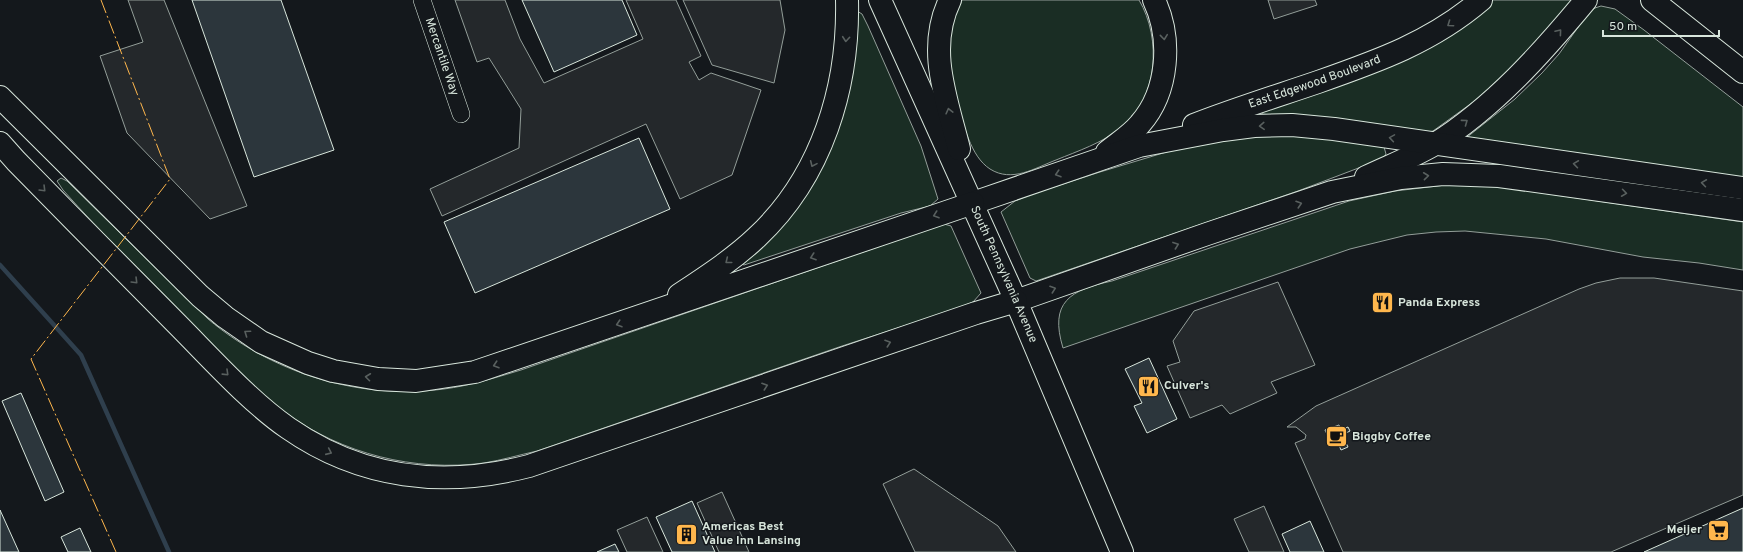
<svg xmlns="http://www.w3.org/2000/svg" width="1743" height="552" font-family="Overpass,sans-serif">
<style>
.green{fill:#1a2d24;stroke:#939e99}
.parking{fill:#24282b;stroke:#939e99}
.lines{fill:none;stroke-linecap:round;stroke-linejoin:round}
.stream{stroke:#2f3f4d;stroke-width:4.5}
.building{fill:#2c363c;stroke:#d8e6dc}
.minor-casing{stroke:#d8e6dc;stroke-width:18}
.major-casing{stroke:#d8e6dc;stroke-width:24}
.highway-casing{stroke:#d8e6dc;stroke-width:24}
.minor{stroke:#14181c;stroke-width:17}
.major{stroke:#14181c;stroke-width:22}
.highway{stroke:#14181c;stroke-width:22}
.power{stroke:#ffb74d;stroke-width:1;stroke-dasharray:14 3 2 3;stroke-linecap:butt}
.oneway{stroke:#59605f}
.labels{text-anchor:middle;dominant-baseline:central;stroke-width:3;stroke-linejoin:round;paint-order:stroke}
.street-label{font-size:12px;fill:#d8e6dc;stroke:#14181c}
.poi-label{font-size:12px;font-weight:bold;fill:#d8e6dc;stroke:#14181c;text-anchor:start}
</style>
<rect width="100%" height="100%" fill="#14181c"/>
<path class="green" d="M962 0H1139C1162 39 1158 99 1121 128 1102 143 1078 151 1056 160 1035 168 1012 183 990 169 970 156 964 124 957 103 951 85 947 64 948 46 948 33 956 12 962 0Z
M1492 0H1573L1522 58 1476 100 1433 131 1429 132 1262 114V112L1486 5Z
M1601 6 1615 9 1644 30 1743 107V178L1466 138 1515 99 1542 73 1559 54 1586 16 1592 9Z
M857 11 862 14 868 26 921 146 938 199 930 206 901 213 744 265 742 264 784 221Z
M1287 135 1321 138 1384 147 1386 154 1383 158 1369 164 1298 191 1036 281 1030 278 1001 212 1015 201 1032 194 1100 172 1193 144 1219 139Z
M61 178 67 181 208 319C277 377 372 404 462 386 482 382 501 376 521 370L944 224 951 226 981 293 973 302 954 310 842 346 537 451C519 455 502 460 484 463 415 472 342 454 286 413 249 386 217 349 185 316 144 274 102 234 63 190L57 181Z
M1446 185 1494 186 1743 222V270L1699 263 1643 257 1546 239 1465 231 1436 232 1407 235 1350 249 1063 348C1049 302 1070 290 1112 281L1349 201 1395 191Z"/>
<path class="parking" d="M128 0H164L247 206 210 219 127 133 100 56 143 42Z
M455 0H505L520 39 544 83 643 39 626 0H676L701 56 689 62 699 80 711 73 761 90 732 175 680 199 646 124 442 216 430 189 519 148 521 109 489 58 477 62Z
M683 0H780L785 30 774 83 712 65Z
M1268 0H1315L1317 5 1274 19Z
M1620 278H1654L1743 291V495L1611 552H1343L1295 443 1305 439 1306 435 1296 427H1287L1316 406 1579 289 1596 283Z
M1278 282 1315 365 1271 382 1277 393 1230 414 1222 405 1190 418 1167 366 1180 362 1173 341 1194 311Z
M914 469 998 526 1016 552H915L883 484Z
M722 492 749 552H719L697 503Z
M1264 506 1284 552H1249L1234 519Z
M647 517 663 552H627L617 530Z"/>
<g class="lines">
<path class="stream" d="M0 265 81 355 169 552"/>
</g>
<path class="building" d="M192 0H281L334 150 254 177Z
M522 0H622L637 35 554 72Z
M639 138 670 209 475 293 444 222Z
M1149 358 1177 419 1147 433 1134 406 1142 403 1125 369Z
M21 393 64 492 45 501 2 401Z
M1339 425 1341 430 1348 427 1350 431 1342 435 1348 447 1341 450 1336 438 1330 441 1325 430Z
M692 501 715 552H672L656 517Z
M1743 508V552H1644Z
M0 510 19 552H0Z
M1310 521 1324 552H1290L1282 534Z
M80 528 91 552H68L61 537Z
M615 544 619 552H597Z"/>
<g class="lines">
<defs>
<g id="minor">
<path id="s1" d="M422 0 461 114"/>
</g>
<g id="major">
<path id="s2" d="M880 0 1016 301 1122 552"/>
<path d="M950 0C926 49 947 100 959 149"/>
<path d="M1652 0 1743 72"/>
<path id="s3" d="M1194 125C1235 109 1277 96 1318 82 1378 61 1432 42 1481 0"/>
<path d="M1107 152C1118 143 1131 135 1140 124 1169 91 1172 38 1154 0"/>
<path d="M1366 177C1389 166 1413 157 1435 144 1494 107 1542 53 1586 0"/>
<path d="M973 203 1139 146 1223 130 1254 126 1292 125 1334 129 1743 188"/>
<path d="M1016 301 1207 234 1332 192 1401 178 1443 174 1499 176 1743 210"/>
</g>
<path id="highway" d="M0 97 200 296 225 317 261 342 308 363 333 371 378 379 416 381 475 372 973 203
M0 143 16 161C69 215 121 268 175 322 209 356 249 401 288 428 361 479 444 488 529 466L976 313 1016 301
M679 295C706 277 734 259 757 237 822 176 849 87 847 0"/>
</defs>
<use href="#minor" class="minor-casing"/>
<use href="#major" class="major-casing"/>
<use href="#highway" class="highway-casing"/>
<use href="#minor" class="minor"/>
<use href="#major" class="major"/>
<use href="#highway" class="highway"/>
<path class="power" d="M101 0 170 179 31 359 116 552"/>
</g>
<defs><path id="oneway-chevron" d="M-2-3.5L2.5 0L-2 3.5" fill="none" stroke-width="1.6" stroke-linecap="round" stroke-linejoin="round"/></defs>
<g class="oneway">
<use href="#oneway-chevron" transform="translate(1450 24) rotate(145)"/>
<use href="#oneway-chevron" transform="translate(1559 32) rotate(-50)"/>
<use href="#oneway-chevron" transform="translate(1164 37) rotate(84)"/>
<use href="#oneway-chevron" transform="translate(846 39) rotate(95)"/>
<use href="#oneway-chevron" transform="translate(949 111) rotate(-104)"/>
<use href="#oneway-chevron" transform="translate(1465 122) rotate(-36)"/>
<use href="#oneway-chevron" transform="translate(1262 126) rotate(177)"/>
<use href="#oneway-chevron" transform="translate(1392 138) rotate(-171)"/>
<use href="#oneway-chevron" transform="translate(813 164) rotate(114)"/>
<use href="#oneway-chevron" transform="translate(1576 164) rotate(-172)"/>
<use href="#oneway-chevron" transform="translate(1058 174) rotate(162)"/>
<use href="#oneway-chevron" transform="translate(1426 176) rotate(-6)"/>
<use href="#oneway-chevron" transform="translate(1704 183) rotate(-172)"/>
<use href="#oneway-chevron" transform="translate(43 189) rotate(45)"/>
<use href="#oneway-chevron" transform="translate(1624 193) rotate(8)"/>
<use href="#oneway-chevron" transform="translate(1299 204) rotate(-18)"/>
<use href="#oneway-chevron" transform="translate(936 215) rotate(161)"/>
<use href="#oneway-chevron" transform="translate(1176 245) rotate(-20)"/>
<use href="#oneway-chevron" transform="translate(813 257) rotate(161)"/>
<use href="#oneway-chevron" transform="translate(728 261) rotate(141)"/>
<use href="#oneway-chevron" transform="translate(135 281) rotate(45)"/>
<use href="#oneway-chevron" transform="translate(1053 289) rotate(-19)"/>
<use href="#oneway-chevron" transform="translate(619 324) rotate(162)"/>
<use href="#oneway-chevron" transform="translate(247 333) rotate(-145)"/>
<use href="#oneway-chevron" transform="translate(888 343) rotate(-19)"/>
<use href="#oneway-chevron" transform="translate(496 365) rotate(162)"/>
<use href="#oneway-chevron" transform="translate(226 373) rotate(44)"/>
<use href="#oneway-chevron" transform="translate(368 377) rotate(-173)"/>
<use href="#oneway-chevron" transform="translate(765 386) rotate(-19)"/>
<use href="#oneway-chevron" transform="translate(329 452) rotate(24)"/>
</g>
<defs>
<symbol id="restaurant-square" viewBox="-11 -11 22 22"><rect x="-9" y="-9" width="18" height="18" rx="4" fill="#ffb74d" stroke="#14181c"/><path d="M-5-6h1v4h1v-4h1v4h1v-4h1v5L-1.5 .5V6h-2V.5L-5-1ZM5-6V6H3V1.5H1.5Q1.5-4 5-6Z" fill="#111"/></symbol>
<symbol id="cafe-square" viewBox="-11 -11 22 22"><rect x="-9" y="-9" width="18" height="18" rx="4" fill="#ffb74d" stroke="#14181c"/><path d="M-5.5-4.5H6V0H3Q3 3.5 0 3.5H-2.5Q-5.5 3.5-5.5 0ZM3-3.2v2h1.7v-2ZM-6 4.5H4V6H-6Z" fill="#111"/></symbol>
<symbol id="supermarket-square" viewBox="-11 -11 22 22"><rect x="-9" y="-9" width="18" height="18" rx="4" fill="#ffb74d" stroke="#14181c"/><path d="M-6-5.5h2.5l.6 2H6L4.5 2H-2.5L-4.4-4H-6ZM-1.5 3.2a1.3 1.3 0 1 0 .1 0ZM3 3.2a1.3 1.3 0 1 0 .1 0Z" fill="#111"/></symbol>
<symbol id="building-square" viewBox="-11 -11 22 22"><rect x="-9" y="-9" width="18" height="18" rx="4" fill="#ffb74d" stroke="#14181c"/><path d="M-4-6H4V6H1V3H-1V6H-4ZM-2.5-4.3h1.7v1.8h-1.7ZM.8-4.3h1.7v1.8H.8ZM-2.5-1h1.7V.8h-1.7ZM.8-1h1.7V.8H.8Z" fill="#111"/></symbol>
</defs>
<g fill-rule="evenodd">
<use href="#restaurant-square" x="1370" y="290" width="25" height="25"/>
<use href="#restaurant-square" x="1136" y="374" width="25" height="25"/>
<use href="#cafe-square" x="1324" y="424" width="25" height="25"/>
<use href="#supermarket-square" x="1706" y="518" width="25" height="25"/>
<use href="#building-square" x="674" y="522" width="25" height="25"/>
</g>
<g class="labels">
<g class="street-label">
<text stroke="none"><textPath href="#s1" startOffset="60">Mercantile Way</textPath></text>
<text stroke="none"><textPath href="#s3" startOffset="128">East Edgewood Boulevard</textPath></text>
<text stroke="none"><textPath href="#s2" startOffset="301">South Pennsylvania Avenue</textPath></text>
</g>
<g class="poi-label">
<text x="1398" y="303">Panda Express</text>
<text x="1164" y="386">Culver's</text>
<text x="1352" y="437">Biggby Coffee</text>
<text x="702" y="527">Americas Best<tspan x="702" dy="14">Value Inn Lansing</tspan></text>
<text x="1702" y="530" text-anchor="end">Meijer</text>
</g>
</g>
<path d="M1603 30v6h116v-6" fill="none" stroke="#d8e6dc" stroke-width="2"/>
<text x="1609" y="30" font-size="12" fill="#d8e6dc" stroke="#14181c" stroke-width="3" paint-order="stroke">50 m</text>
</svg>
